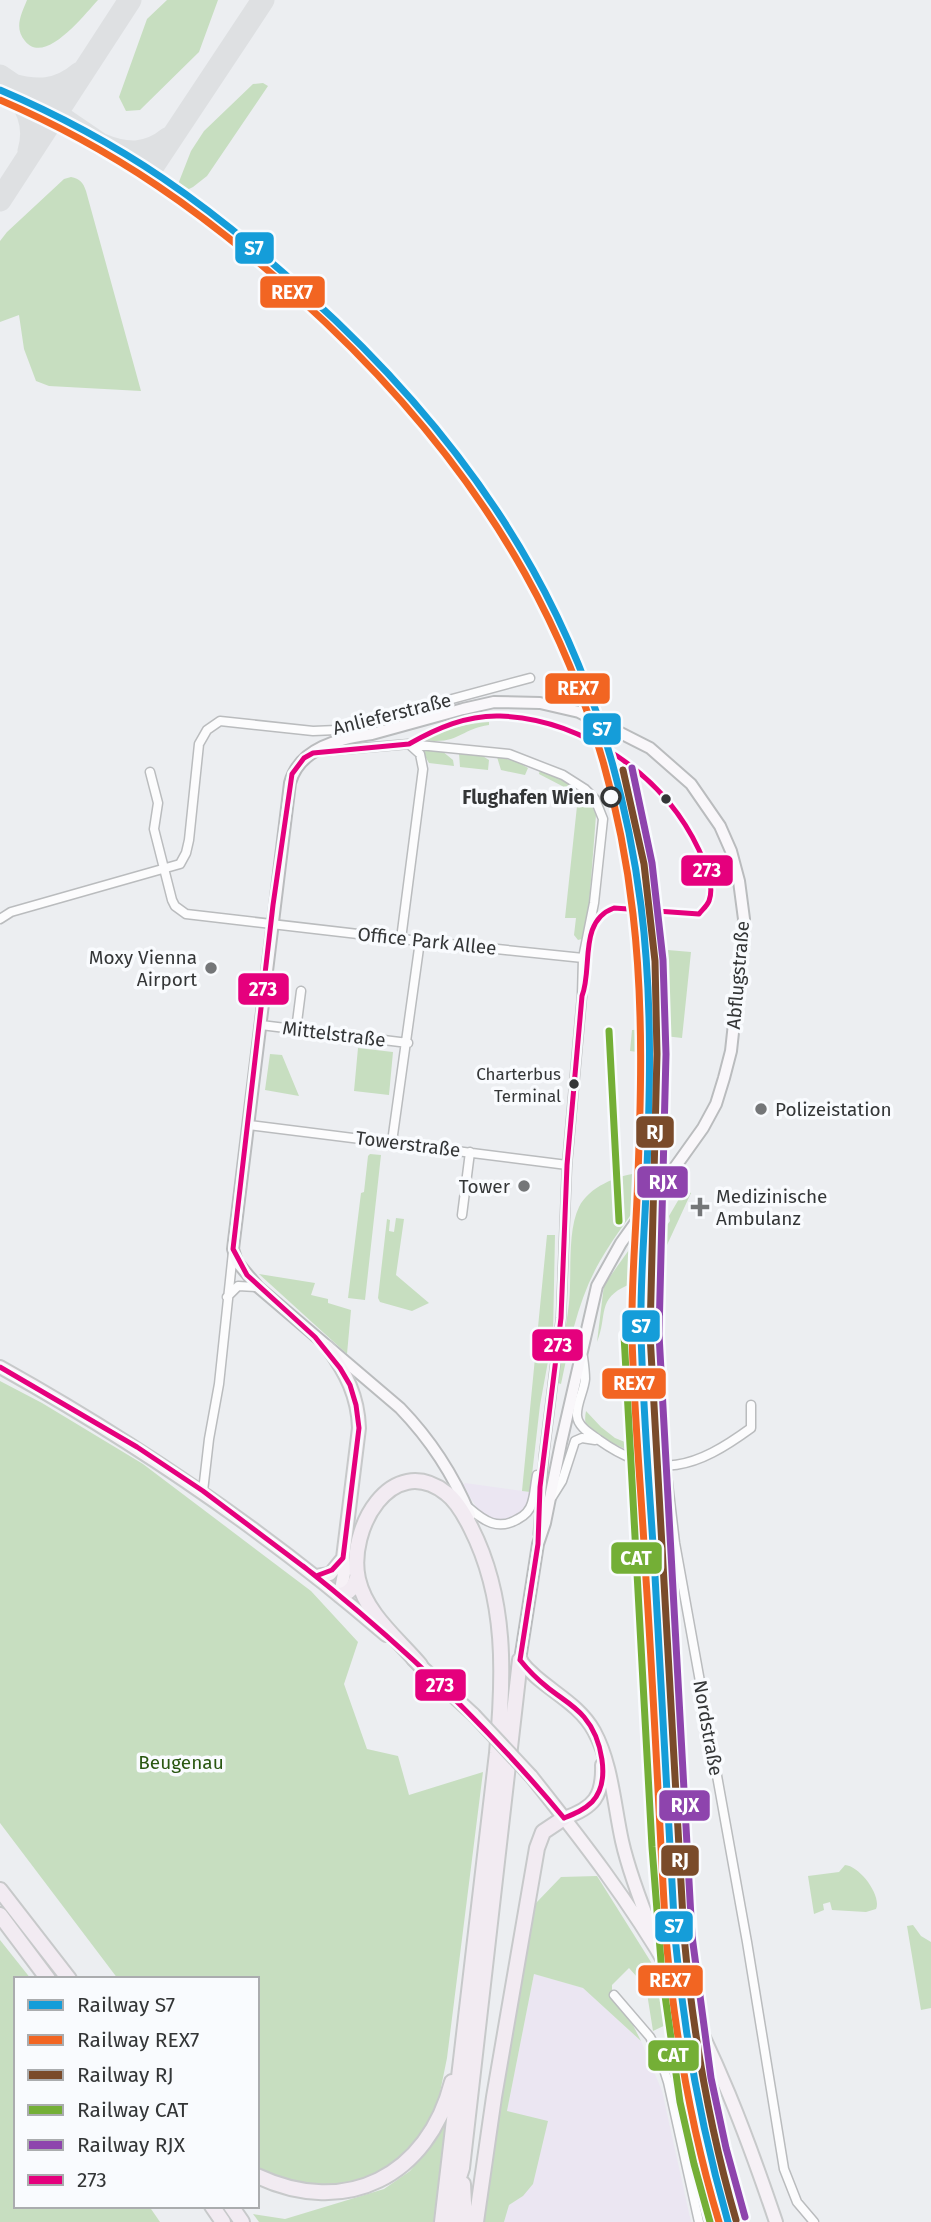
<svg xmlns="http://www.w3.org/2000/svg" width="931" height="2222" font-family="'Fira Sans',sans-serif">
<style>
.commercial{fill:#ebe6f2}
.green{fill:#c7dec0}
.lines{fill:none;stroke-linecap:round;stroke-linejoin:round}
.taxiway{stroke:#dee0e2;stroke-width:23}
.street-casing{stroke:#babcbe;stroke-width:11}
.secondary-casing{stroke:#babcbe;stroke-width:14}
.primary-casing{stroke:#c7c9ca;stroke-width:16}
.highway-casing{stroke:#c7c9ca;stroke-width:18}
.street{stroke:#fcfcfd;stroke-width:8}
.secondary{stroke:#f9f7fa;stroke-width:10}
.primary{stroke:#f6f1f6;stroke-width:12}
.highway{stroke:#f2ebf2;stroke-width:14}
.primary-bridge-casing{stroke:#c7c9ca;stroke-width:16;stroke-linecap:butt}
.primary-bridge{stroke:#f6f1f6;stroke-width:12}
.bus-1-casing{stroke:#f9fbfe;stroke-width:10}
.bus-1{stroke:#e5007d;stroke-width:5}
.rail-1-casing{stroke:#f9fbfe;stroke-width:12}
.rail-2-casing{stroke:#f9fbfe;stroke-width:12}
.rail-3-casing{stroke:#f9fbfe;stroke-width:12}
.rail-4-casing{stroke:#f9fbfe;stroke-width:12}
.rail-5-casing{stroke:#f9fbfe;stroke-width:12}
.rail-1{stroke:#159dd9;stroke-width:7}
.rail-2{stroke:#f26522;stroke-width:7}
.rail-3{stroke:#7a4b2a;stroke-width:7}
.rail-4{stroke:#74af36;stroke-width:7}
.rail-5{stroke:#8e44ad;stroke-width:7}
.stop-dot{fill:#f9fbfe;stroke:#343637;stroke-width:3.5}
.bus-dot{fill:#343637;stroke:#f9fbfe;stroke-width:2.5}
.poi-dot{fill:#747678;stroke:#f9fbfe;stroke-width:2.5}
.labels{text-anchor:middle;dominant-baseline:central;stroke-width:7;stroke-linejoin:round;paint-order:stroke}
.bus-label{font-size:17px;fill:#343637;stroke:#f9fbfe;text-anchor:end}
.street-label{font-size:19px;fill:#343637;stroke:#f9fbfe}
.stop-label{font-size:19px;font-weight:bold;fill:#343637;stroke:#f9fbfe;text-anchor:end}
.poi-label{font-size:19px;fill:#343637;stroke:#f9fbfe;text-anchor:end}
.park-label{font-size:19px;fill:#2a5712;stroke:#f9fbfe}
.line-badge{stroke:#f9fbfe;stroke-width:2.5}
.badge-label{font-size:19px;text-anchor:middle;font-weight:bold;fill:#fff}
</style>
<rect width="100%" height="100%" fill="#eceef1"/>
<path class="commercial" d="M465 1483 530 1492 529 1499 525 1509 518 1515 506 1521 497 1522 481 1515 463 1485Z
M534 1974 583 1988 641 2041 662 2091 691 2222H504L509 2205 523 2196 507 2111Z"/>
<path class="green" d="M27 0H98C84 15 45 66 25 41 14 28 21 15 27 0Z
M167 0H218L199 52 140 110 126 111 119 97 147 19Z
M263 83 268 86 207 176 193 187 173 197 191 151 204 131 253 84Z
M71 177C80 179 83 182 86 191L141 391 49 386 36 381 24 349 19 315 0 322V241L7 232 64 179Z
M489 722V725C460 729 459 745 424 740 444 728 466 724 489 722Z
M421 749 442 751 453 760 454 766 429 763Z
M459 753 481 755 489 760 488 770 460 767Z
M497 757 516 761 528 768 525 775 501 770Z
M540 769C562 780 588 791 596 815L589 906 582 939 578 940 574 935 576 918H565L577 806 560 795 564 787 539 774Z
M656 949 691 952 682 1038 665 1036 661 1040 659 1055 630 1051 632 1030 656 1029Z
M358 1048 393 1052 389 1095 354 1091Z
M270 1054 282 1055 299 1096 265 1090Z
M370 1154 381 1155 365 1300 348 1298 361 1193 364 1192 368 1156Z
M638 1173 650 1174 654 1181C637 1208 616 1233 600 1261 578 1299 570 1342 561 1384L558 1383C560 1356 566 1330 569 1303 572 1276 567 1231 579 1207 589 1187 616 1176 638 1173Z
M686 1191 691 1193 667 1245 666 1254 657 1253 653 1288 637 1286 635 1283 639 1274 640 1255 654 1236H659L670 1221 669 1216 683 1192Z
M663 1202V1209L639 1239 628 1266V1285C596 1299 608 1315 597 1342L604 1285Z
M396 1218 404 1219 396 1275 429 1303 412 1311 380 1302 378 1298 387 1219 390 1220 389 1231 394 1232Z
M547 1235H555L553 1334 540 1405 530 1492 522 1491Z
M259 1274 315 1283 311 1295 328 1299V1303L351 1310 347 1354Z
M0 1381 42 1403 143 1464 311 1591 358 1642 344 1684 367 1749 398 1756 409 1795 483 1772 447 2058 437 2107 420 2140 401 2161 353 2185 300 2186 257 2171V1979H118L0 1823Z
M586 1411 601 1427 615 1438 652 1453V1456C637 1455 598 1439 588 1428 584 1423 585 1417 586 1411Z
M845 1865C860 1866 882 1896 876 1909L866 1912 832 1910 830 1902 823 1904 824 1910 814 1914 808 1876 839 1872Z
M597 1876 666 1986 672 2022 653 2031 646 1987 629 1968 612 1985V1997L631 2021 641 2041 583 1988 534 1974 507 2111 548 2121 533 2184 523 2196 509 2205 504 2222H483L487 2179 528 1932 536 1903 561 1877Z
M913 1925 921 1936 931 1942V2008L921 2010 907 1926Z
M0 1940 31 1979H16V2206H149L160 2222H0Z
M445 2120 448 2121 435 2222H259L253 2214 285 2219 384 2189 410 2171 430 2147Z"/>
<g class="lines">
<path class="taxiway" d="M0 76 100 144C126 155 147 156 169 138
M29 151C37 124 26 104 9 84 36 92 58 92 80 73
M149 172 263 0
M0 200 130 0"/>
<defs>
<path id="street" d="M315 752 409 744 509 754 563 775 585 789 595 799 603 819 594 903 583 958 582 996 567 1165 561 1318 544 1455 538 1534
M150 772 158 803 154 829 172 900 175 906 186 914 401 939 583 958
M0 919 11 912 180 864 186 853 189 840 199 744 207 730 220 721 313 731 337 730 530 678
M401 939 423 769 420 754 410 745
M261 1025 408 1043
M296 1030 301 991
M249 1125 567 1165
M392 1142 420 941
M462 1215 470 1152
M227 1297 238 1286 258 1287
M583 1357C584 1364 585 1372 585 1379 584 1391 576 1404 577 1416 578 1427 591 1434 599 1440 658 1482 696 1468 751 1428V1405
M666 1467 675 1543 747 1942 784 2169 797 2202 814 2222
M203 1491 209 1439 219 1384 233 1252
M552 1497 562 1481 575 1441 582 1438 595 1440
M469 1508C484 1521 498 1531 518 1519 524 1516 530 1510 532 1503 535 1494 535 1484 537 1475
M614 1995 650 2037 660 2057 668 2082 699 2222"/>
<path id="secondary" d="M470 1515C454 1476 429 1438 400 1408L258 1287 237 1262 233 1249 290 783C299 748 340 738 372 734L463 709 494 702 540 703 579 712 650 748 691 784 720 826 731 851 739 881 744 919 742 949 731 1051 724 1078 716 1104 703 1128 621 1243 597 1286 561 1443 545 1523 538 1544 520 1660"/>
<path id="primary" d="M328 1348C346 1373 358 1396 359 1428L343 1558 345 1568 340 1595
M0 1367C138 1444 267 1532 386 1635
M316 1576 330 1574 343 1558
M413 1659 474 1715
M520 1660C541 1688 577 1700 594 1731 612 1764 614 1805 622 1841 629 1872 641 1903 653 1933
M531 1776C581 1839 630 1902 670 1972 715 2051 747 2136 776 2222
M564 1818C594 1808 603 1796 602 1765"/>
<path id="highway" d="M340 1595C350 1593 354 1587 357 1578
M420 1665C397 1638 366 1614 358 1579 347 1530 391 1451 446 1493 457 1501 465 1516 471 1528 507 1599 504 1676 497 1753L442 2222
M0 1890 69 1979
M0 1915 48 1979
M257 2176C346 2218 428 2176 452 2082
M463 2184 465 2222
M212 2206 223 2222
M231 2206 242 2222
M452 2222 456 2187 462 2168 520 1660
M476 2222 494 2097 537 1848 543 1832 564 1818"/>
</defs>
<use href="#street" class="street-casing"/>
<use href="#secondary" class="secondary-casing"/>
<use href="#primary" class="primary-casing"/>
<use href="#highway" class="highway-casing"/>
<use href="#street" class="street"/>
<use href="#secondary" class="secondary"/>
<use href="#primary" class="primary"/>
<use href="#highway" class="highway"/>
<defs>
<path id="primary-bridge" d="M474 1715 531 1776"/>
</defs>
<use href="#primary-bridge" class="primary-bridge-casing"/>
<use href="#primary-bridge" class="primary-bridge"/>
<defs>
<path id="bus-1" d="M409 744C437 728 467 715 500 716 582 719 664 775 699 850 705 864 715 885 709 901 707 906 702 910 699 914L614 908C578 921 593 968 582 996L567 1165 561 1318 540 1487 538 1544 520 1660
M0 1367 137 1447 203 1491 316 1576 332 1570 343 1558 359 1428 356 1405 350 1385 340 1368 315 1337 247 1275 233 1249 273 905 292 774 304 758 313 753 409 744
M303 1566C399 1642 486 1724 564 1818
M520 1660C528 1670 537 1679 547 1687 559 1697 574 1705 584 1717 601 1737 612 1781 592 1802 584 1810 574 1814 564 1818"/>
</defs>
<use href="#bus-1" class="bus-1-casing"/>
<use href="#bus-1" class="bus-1"/>
<defs>
<path id="rail-1" d="M0 90C122 142 211 206 308 295 495 464 609 654 641 906 653 1001 650 1098 646 1193 644 1239 640 1285 641 1332 643 1413 650 1494 655 1576 662 1696 668 1817 675 1937 684 2034 701 2128 728 2222"/>
<path id="rail-2" d="M0 100C114 149 206 214 298 297 485 466 604 659 633 914 644 1008 641 1104 637 1199 635 1245 631 1290 632 1336 634 1417 642 1498 646 1579 654 1698 659 1818 666 1938 675 2035 691 2129 719 2222"/>
<path id="rail-3" d="M623 770 644 864 655 961 657 1054 650 1334 684 1936C693 2033 709 2127 736 2220"/>
<path id="rail-4" d="M609 1031 619 1221
M624 1335 652 1847 662 1974 680 2102 694 2164 710 2222"/>
<path id="rail-5" d="M632 768 652 863 663 960 666 1054 659 1334 692 1936 711 2078 726 2148 745 2217"/>
</defs>
<use href="#rail-1" class="rail-1-casing"/>
<use href="#rail-2" class="rail-2-casing"/>
<use href="#rail-3" class="rail-3-casing"/>
<use href="#rail-4" class="rail-4-casing"/>
<use href="#rail-5" class="rail-5-casing"/>
<use href="#rail-1" class="rail-1"/>
<use href="#rail-2" class="rail-2"/>
<use href="#rail-3" class="rail-3"/>
<use href="#rail-4" class="rail-4"/>
<use href="#rail-5" class="rail-5"/>
</g>
<circle class="stop-dot" cx="611" cy="797" r="9"/>
<g class="bus-dot">
<circle cx="666" cy="799" r="6"/>
<circle cx="574" cy="1084" r="6"/>
</g>
<g class="poi-dot">
<circle cx="211" cy="968" r="7"/>
<circle cx="761" cy="1109" r="7"/>
<circle cx="524" cy="1186" r="7"/>
<path d="M696.5 1196.5h7v7h7v7h-7v7h-7v-7h-7v-7h7z"/>
</g>
<g class="labels">
<g class="bus-label">
<text x="561" y="1074">Charterbus<tspan x="561" dy="22">Terminal</tspan></text>
</g>
<g class="street-label">
<text transform="translate(392 714) rotate(-14)">Anlieferstraße</text>
<text transform="translate(427 941) rotate(6)">Office Park Allee</text>
<text transform="translate(738 975) rotate(-85)">Abflugstraße</text>
<text transform="translate(334 1034) rotate(7)">Mittelstraße</text>
<text transform="translate(408 1144) rotate(7)">Towerstraße</text>
<text transform="translate(708 1728) rotate(80)">Nordstraße</text>
</g>
<g class="stop-label">
<text x="595" y="797">Flughafen Wien</text>
</g>
<g class="poi-label">
<text x="197" y="957">Moxy Vienna<tspan x="197" dy="22">Airport</tspan></text>
<text x="775" y="1109" text-anchor="start">Polizeistation</text>
<text x="510" y="1186">Tower</text>
<text x="716" y="1196" text-anchor="start">Medizinische<tspan x="716" dy="22">Ambulanz</tspan></text>
</g>
<g class="park-label">
<text x="181" y="1762">Beugenau</text>
</g>
</g>
<g class="line-badge">
<rect x="234" y="231" width="41" height="34" rx="7" fill="#159dd9"/>
<rect x="259" y="275" width="67" height="34" rx="7" fill="#f26522"/>
<rect x="544" y="672" width="67" height="33" rx="7" fill="#f26522"/>
<rect x="582" y="712" width="40" height="34" rx="7" fill="#159dd9"/>
<rect x="680" y="854" width="54" height="33" rx="7" fill="#e5007d"/>
<rect x="237" y="972" width="53" height="34" rx="7" fill="#e5007d"/>
<rect x="635" y="1115" width="40" height="34" rx="7" fill="#7a4b2a"/>
<rect x="636" y="1165" width="53" height="34" rx="7" fill="#8e44ad"/>
<rect x="621" y="1309" width="40" height="34" rx="7" fill="#159dd9"/>
<rect x="531" y="1328" width="53" height="34" rx="7" fill="#e5007d"/>
<rect x="601" y="1367" width="66" height="33" rx="7" fill="#f26522"/>
<rect x="610" y="1541" width="53" height="34" rx="7" fill="#74af36"/>
<rect x="414" y="1668" width="53" height="34" rx="7" fill="#e5007d"/>
<rect x="658" y="1789" width="53" height="33" rx="7" fill="#8e44ad"/>
<rect x="660" y="1844" width="40" height="33" rx="7" fill="#7a4b2a"/>
<rect x="654" y="1910" width="40" height="33" rx="7" fill="#159dd9"/>
<rect x="637" y="1964" width="67" height="33" rx="7" fill="#f26522"/>
<rect x="647" y="2039" width="53" height="33" rx="7" fill="#74af36"/>
</g>
<g class="badge-label">
<text x="254" y="255">S7</text>
<text x="292" y="299">REX7</text>
<text x="578" y="695">REX7</text>
<text x="602" y="736">S7</text>
<text x="707" y="877">273</text>
<text x="263" y="996">273</text>
<text x="655" y="1139">RJ</text>
<text x="663" y="1189">RJX</text>
<text x="641" y="1333">S7</text>
<text x="558" y="1352">273</text>
<text x="634" y="1390">REX7</text>
<text x="636" y="1565">CAT</text>
<text x="440" y="1692">273</text>
<text x="685" y="1812">RJX</text>
<text x="680" y="1867">RJ</text>
<text x="674" y="1933">S7</text>
<text x="670" y="1987">REX7</text>
<text x="673" y="2062">CAT</text>
</g>
<rect x="14" y="1977" width="245" height="231" fill="#f9fbfe" stroke="#aaacae" stroke-width="2"/>
<rect x="28" y="2000" width="35" height="10" fill="#159dd9" stroke="#aaacae" stroke-width="2"/>
<text x="77" y="2012" font-size="21" fill="#343637">Railway S7</text>
<rect x="28" y="2035" width="35" height="10" fill="#f26522" stroke="#aaacae" stroke-width="2"/>
<text x="77" y="2047" font-size="21" fill="#343637">Railway REX7</text>
<rect x="28" y="2070" width="35" height="10" fill="#7a4b2a" stroke="#aaacae" stroke-width="2"/>
<text x="77" y="2082" font-size="21" fill="#343637">Railway RJ</text>
<rect x="28" y="2105" width="35" height="10" fill="#74af36" stroke="#aaacae" stroke-width="2"/>
<text x="77" y="2117" font-size="21" fill="#343637">Railway CAT</text>
<rect x="28" y="2140" width="35" height="10" fill="#8e44ad" stroke="#aaacae" stroke-width="2"/>
<text x="77" y="2152" font-size="21" fill="#343637">Railway RJX</text>
<rect x="28" y="2175" width="35" height="10" fill="#e5007d" stroke="#aaacae" stroke-width="2"/>
<text x="77" y="2187" font-size="21" fill="#343637">273</text>
</svg>
